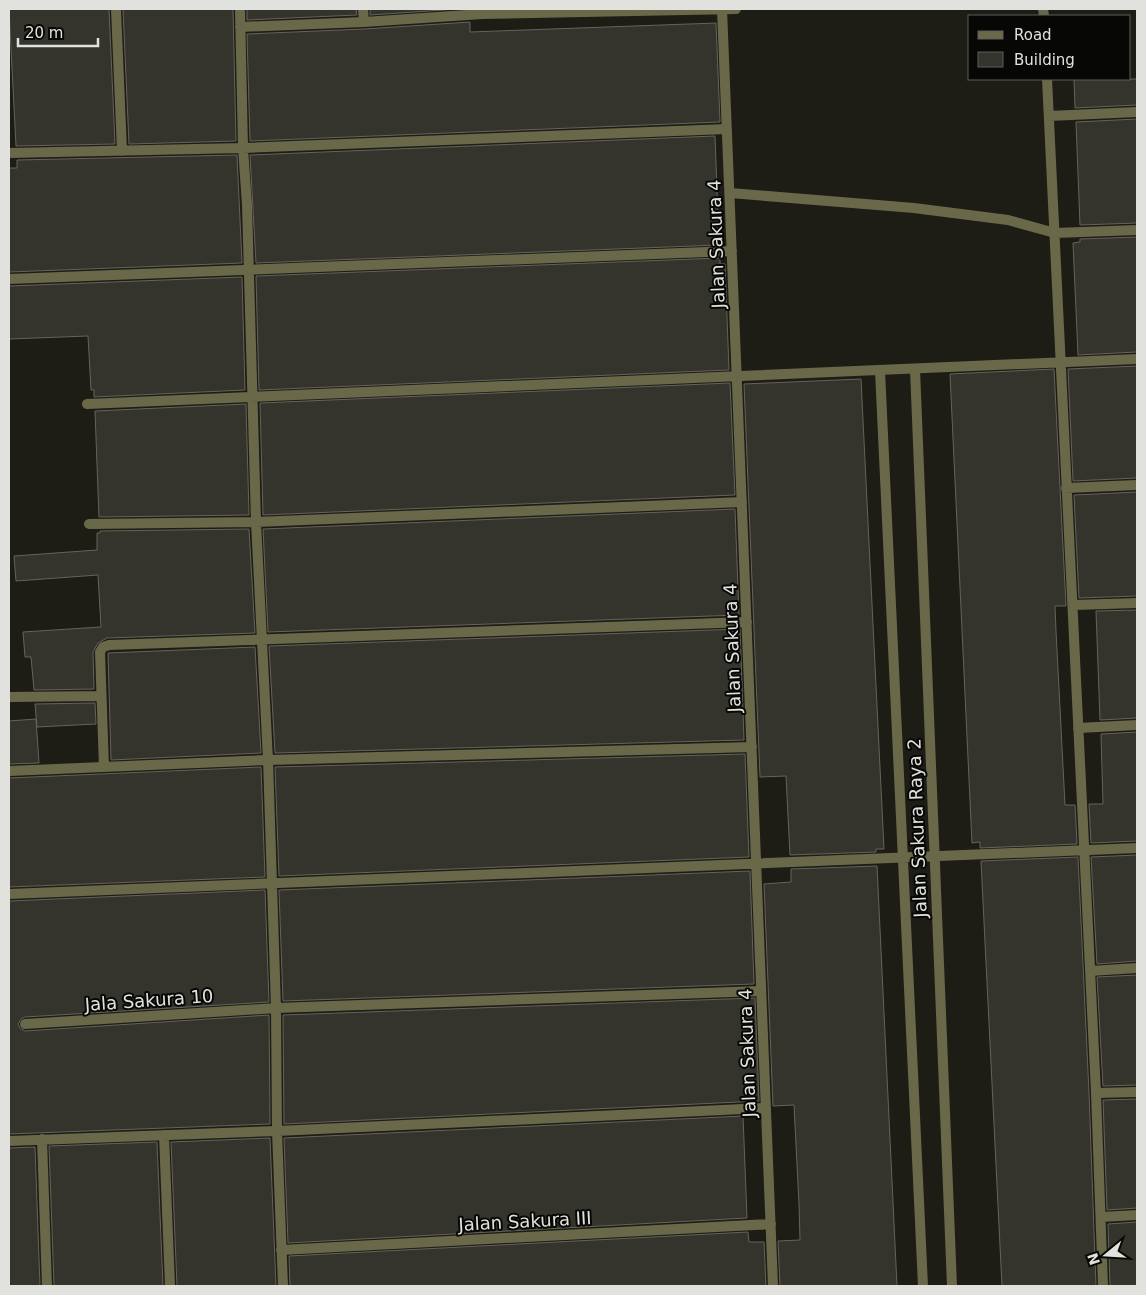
<svg xmlns="http://www.w3.org/2000/svg" width="1146" height="1295" font-family="'DejaVu Sans',sans-serif">
<style>
.building{fill:#34342c;stroke:#64645c}
.lines{fill:none;stroke-linecap:round;stroke-linejoin:round}
.service{stroke:#69694a;stroke-width:10}
.minor{stroke:#69694a;stroke-width:10}
.labels{text-anchor:middle;dominant-baseline:central;stroke-width:4;stroke-linejoin:round;paint-order:stroke}
.street-label{font-size:18px;fill:#e1e1dd;stroke:#070705}
</style>
<rect width="100%" height="100%" fill="#1d1d16"/>
<path class="building" d="M9 9H109L115 144 16 146Z
M123 9H233L236 141 129 144Z
M247 9H356L357 15 247 20Z
M370 9H458L370 15Z
M470 22V32L716 23 720 122 250 141 247 34 364 29Z
M1074 79H1137V105L1075 108Z
M1137 119V223L1080 225 1076 122Z
M715 136 719 245 256 263 250 155Z
M237 155 242 263 9 272V168H17V160Z
M1137 237V352L1078 355 1073 243 1080 242V239Z
M720 258V264H725L729 370 259 390 256 276Z
M242 277 245 390 94 397V390H91L88 336 9 339V286Z
M1137 366V478L1073 481 1068 369Z
M1054 369 1066 606H1055L1056 631 1065 805H1075L1077 844 980 848V842L972 843 950 374Z
M861 379 884 849H876V852L790 855 786 776 760 777 744 384Z
M730 383 735 495 263 515 260 403Z
M246 404 249 515 99 517 95 411Z
M1137 492V596L1079 598 1074 495Z
M735 509 739 615 268 632 263 529Z
M249 529 255 633 107 638 98 643 93 652 94 689 34 690 31 657H25L23 632 101 627 98 575 16 581 14 556 97 550V533H100V531Z
M1137 610V718L1100 720 1096 611Z
M740 629 744 740 275 753 269 646Z
M255 647 261 753 111 760 108 653Z
M95 703 96 724 37 727 35 704Z
M36 719 39 763 9 764V721Z
M1137 732V841L1091 843 1089 804H1103L1101 734Z
M745 754 749 857 279 876 275 767Z
M261 767 265 877 9 887V778Z
M1137 855V961L1097 964 1091 857Z
M1078 857 1089 1093 1096 1286H1002L981 861Z
M877 866 897 1286H780L778 1241 800 1240 799 1204 794 1105 773 1106 764 884 791 882V869Z
M750 871 754 984 283 1001 279 890Z
M265 890 269 1002 25 1017 21 1019 18 1024 20 1028 25 1031 269 1015 270 1124 9 1134V901Z
M1137 975V1085L1103 1086 1097 977Z
M755 998 759 1101 284 1124 283 1015Z
M1137 1099V1208L1107 1210 1103 1100Z
M743 1116 747 1218 288 1243 284 1138Z
M270 1138 276 1286H177L171 1142Z
M157 1142 163 1286H54L49 1146Z
M35 1147 40 1286H9V1148Z
M1137 1222V1286H1110L1108 1224Z
M748 1232 749 1242H764L766 1286H290L289 1256Z"/>
<g class="lines">
<path class="service" d="M730 193 914 208 1008 220 1055 233"/>
<path class="minor" d="M116 9 122 151
M240 9 243 148 247 205 256 522 268 760 276 1008 277 1131 283 1286
M363 9 364 22
M722 9 773 1286
M1043 9 1044 16
M240 27 364 22 482 14 736 9
M1047 79 1096 1093 1103 1286
M1049 116 1137 112
M9 153 243 148 727 129
M1055 233 1137 230
M9 279 732 251
M915 369 952 1286
M880 371 923 1286
M87 404 1137 359
M1066 488 1137 485
M89 524 256 522 742 502
M1073 605 1137 603
M9 697 101 696
M1078 728 1137 725
M104 767 100 652 103 647 109 645 747 622
M9 771 268 760 752 747
M9 894 1137 848
M1090 971 1137 968
M25 1024 276 1008 761 991
M1096 1093 1137 1092
M164 1135 170 1286
M42 1139 47 1286
M9 1141 277 1131 766 1108
M1101 1217 1137 1215
M281 1250 771 1224"/>
</g>
<g class="labels">
<g class="street-label">
<text transform="translate(716 244) rotate(-92)">Jalan Sakura 4</text>
<text transform="translate(732 648) rotate(-92)">Jalan Sakura 4</text>
<text transform="translate(917 828) rotate(-92)">Jalan Sakura Raya 2</text>
<text transform="translate(149 1000) rotate(-4)">Jala Sakura 10</text>
<text transform="translate(747 1053) rotate(-92)">Jalan Sakura 4</text>
<text transform="translate(525 1221) rotate(-3)">Jalan Sakura III</text>
</g>
</g>
<rect width="1146" height="1295" fill="none" stroke="#e1e1dd" stroke-width="20"/>
<rect x="968" y="15" width="162" height="65" fill="#070705" stroke="#5e5e5b"/>
<rect x="978" y="31" width="25" height="8" fill="#69694a" stroke="#5e5e5b"/>
<text x="1014" y="40" font-size="15" fill="#e1e1dd">Road</text>
<rect x="978" y="52" width="25" height="15" fill="#34342c" stroke="#5e5e5b"/>
<text x="1014" y="65" font-size="15" fill="#e1e1dd">Building</text>
<g transform="translate(1106 1255) rotate(252)" stroke="#070705" stroke-width="4" paint-order="stroke">
<path d="M0-4L9 19L0 12L-9 19Z" fill="#e1e1dd"/>
<text y="-8" font-size="14" font-weight="bold" text-anchor="middle" fill="#e1e1dd">N</text>
</g>
<path d="M18 38v8h80v-8" fill="none" stroke="#e1e1dd" stroke-width="2.5"/>
<text x="25" y="38" font-size="15" fill="#e1e1dd" stroke="#070705" stroke-width="4" paint-order="stroke">20 m</text>
</svg>
